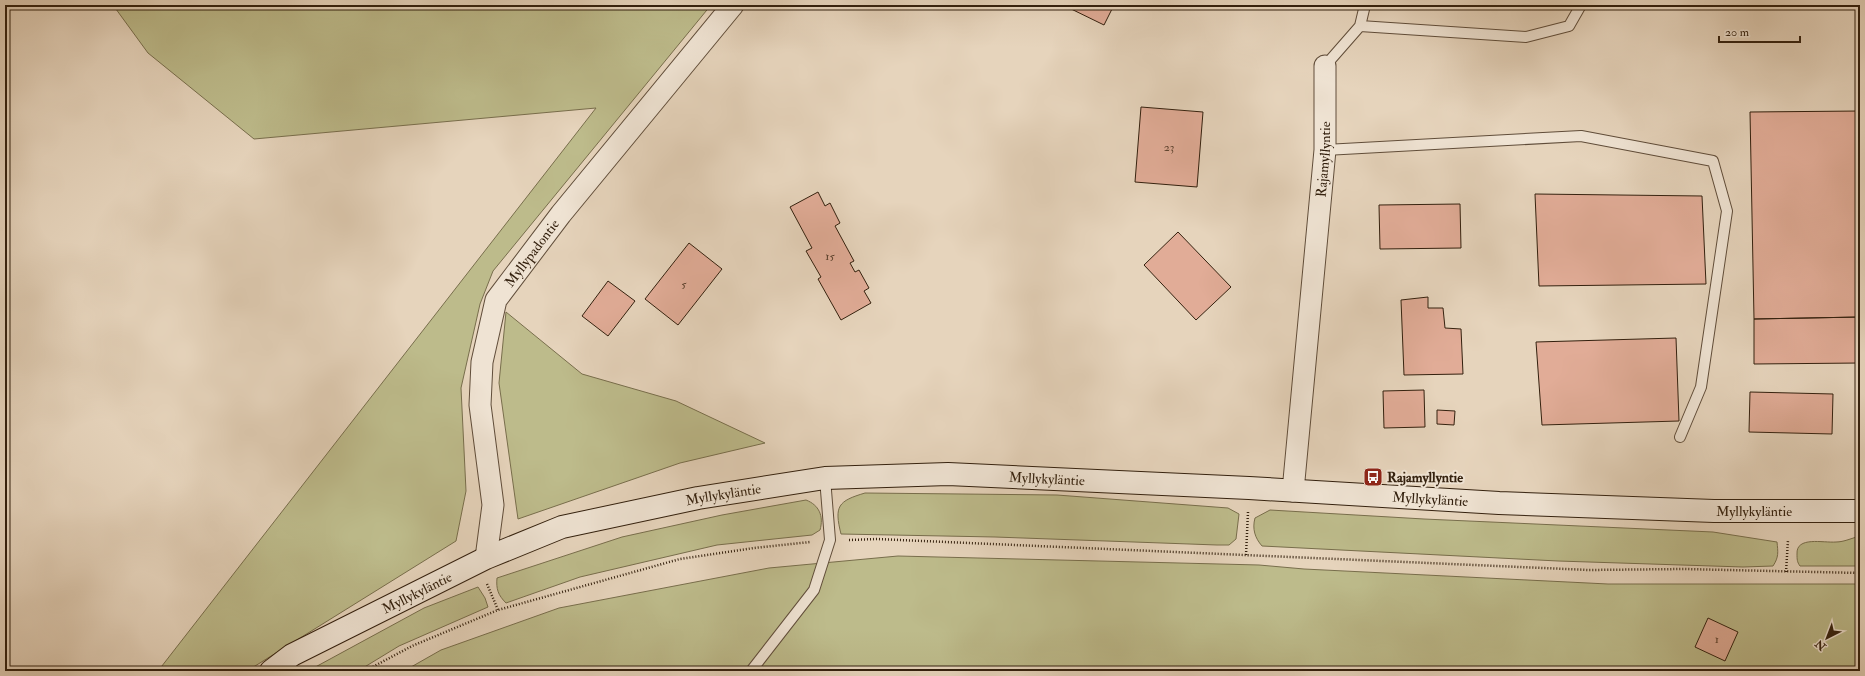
<svg xmlns="http://www.w3.org/2000/svg" width="1865" height="676" font-family="'IM FELL Double Pica',serif">
<style>
.green{fill:#bdbb8b;stroke:#786e4c}
.building{fill:#e1ac97;stroke:#33200e}
.lines{fill:none;stroke-linecap:round;stroke-linejoin:round}
.lane-casing{stroke:#604d3a;stroke-width:12}
.street-casing{stroke:#604d3a;stroke-width:23}
.secondary-casing{stroke:#33200e;stroke-width:24}
.path{stroke:#33200e;stroke-width:2.5;stroke-dasharray:1 2;stroke-linecap:butt}
.lane{stroke:#efe3d3;stroke-width:10}
.street{stroke:#efe3d3;stroke-width:21}
.secondary{stroke:#efe3d3;stroke-width:22}
.labels{text-anchor:middle;dominant-baseline:central;stroke-width:4;stroke-linejoin:round;paint-order:stroke}
.number-label{font-size:12px;fill:#5e4330}
.street-label{font-size:14px;fill:#33200e;stroke:#efe3d3}
.poi-label{font-size:14px;font-weight:bold;fill:#33200e;stroke:#efe3d3;text-anchor:start}
</style>
<rect width="100%" height="100%" fill="#e6d4bc"/>
<filter id="stains"><feTurbulence type="fractalNoise" baseFrequency=".005" numOctaves="4"/><feColorMatrix values="0 0 0 0 .2 0 0 0 0 .09 0 0 0 0 .02 0 0 0 .5 -.17"/></filter>
<radialGradient id="worn" r=".72"><stop offset=".6" stop-color="#630" stop-opacity="0"/><stop offset="1" stop-color="#630" stop-opacity=".3"/></radialGradient>
<path class="green" d="M113 5H711L493 271 480 304 461 388 466 491 456 541 247 671H158L596 108 254 139 148 53Z
M506 312 582 374 676 401 765 443 680 463 518 519 499 383Z
M865 493 1057 495 1228 508 1239 514 1236 539 1229 545H1217L995 537 841 534C834 506 838 501 865 493Z
M806 500C819 505 824 516 820 530L812 535 717 545 580 577 506 603C498 595 496 589 497 578L622 537 722 515Z
M1270 510 1424 519 1713 532 1777 542C1778 552 1779 557 1773 566L1743 567 1558 561 1262 546C1255 538 1252 529 1255 518Z
M1860 536V566H1800C1797 562 1797 559 1797 554 1796 536 1823 543 1836 542 1844 542 1852 538 1860 536Z
M898 556 1259 565 1304 569 1608 584H1860V671H404L441 650 559 608 769 568Z
M478 587 485 598 488 607 399 646 358 671H308L424 608Z"/>
<path class="building" d="M1063 5H1114L1104 25Z
M1141 107 1203 112 1197 187 1135 182Z
M1860 111V317L1754 319 1750 112Z
M818 192 825 206 830 203 840 223 835 226 854 261 850 263 855 272 859 270 869 288 864 291 871 303 841 320 818 279 821 277 806 251 812 248 790 207Z
M1535 194 1702 196 1706 284 1539 286Z
M1460 204 1461 248 1380 249 1379 205Z
M1178 232 1231 287 1196 320 1144 265Z
M689 243 722 269 678 325 645 299Z
M608 281 635 301 608 336 582 316Z
M1428 297V308H1443L1445 328 1461 329 1463 374 1404 375 1401 300Z
M1860 317V363L1754 364V319Z
M1676 338 1679 421 1542 425 1536 342Z
M1424 390 1425 427 1384 428 1383 391Z
M1750 392 1833 394 1832 434 1749 432Z
M1437 410 1455 411 1454 425 1437 424Z
M1708 618 1738 632 1725 661 1695 647Z"/>
<g class="lines">
<defs>
<path id="lane" d="M1360 26 1526 37 1569 26 1581 5
M1325 66 1360 26 1365 5
M1325 150 1581 136 1713 161 1727 211 1701 387 1680 437
M751 671 814 590 830 540 825 478"/>
<g id="street">
<path id="s1" d="M1293 491 1325 150V66"/>
<path id="s2" d="M486 558 493 505 480 405 482 362 496 300 561 214 733 5"/>
</g>
<g id="secondary">
<path id="s3" d="M271 671 292 655 486 558 562 527 698 498 825 478 948 474 1249 488 1499 503 1714 511H1860"/>
</g>
</defs>
<use href="#lane" class="lane-casing"/>
<use href="#street" class="street-casing"/>
<use href="#secondary" class="secondary-casing"/>
<path class="path" d="M849 540 877 539 1589 570 1684 569 1860 573
M1246 555 1248 512
M1786 572 1788 540
M487 584 498 610
M365 671 412 646 498 610 680 559 754 548 810 542"/>
<use href="#lane" class="lane"/>
<use href="#street" class="street"/>
<use href="#secondary" class="secondary"/>
</g>
<defs>
<symbol id="bus-square" viewBox="-11 -11 22 22"><rect x="-9" y="-9" width="18" height="18" rx="4" fill="#8f2418" stroke="#efe3d3"/><path d="M-5-6H5V4H4V6H2V4H-2V6H-4V4H-5ZM-3.5-4V0h7V-4ZM-3.5 1.2v1.5H-2V1.2ZM2 1.2v1.5H3.5V1.2Z" fill="#fff"/></symbol>
</defs>
<g fill-rule="evenodd">
<use href="#bus-square" x="1362" y="466" width="22" height="22"/>
</g>
<g class="labels">
<g class="number-label">
<text x="1169" y="147">23</text>
<text x="830" y="256">15</text>
<text x="684" y="284">5</text>
<text x="1717" y="639">1</text>
</g>
<g class="street-label">
<text stroke="none"><textPath href="#s1" startOffset="333">Rajamyllyntie</textPath></text>
<text stroke="none"><textPath href="#s2" startOffset="320">Myllypadontie</textPath></text>
<text stroke="none"><textPath href="#s3" startOffset="815">Myllykyläntie</textPath></text>
<text stroke="none"><textPath href="#s3" startOffset="490">Myllykyläntie</textPath></text>
<text stroke="none"><textPath href="#s3" startOffset="1199">Myllykyläntie</textPath></text>
<text stroke="none"><textPath href="#s3" startOffset="1523">Myllykyläntie</textPath></text>
<text stroke="none"><textPath href="#s3" startOffset="166">Myllykyläntie</textPath></text>
</g>
<g class="poi-label">
<text x="1387" y="477">Rajamyllyntie</text>
</g>
</g>
<rect width="1865" height="676" fill="none" stroke="#e6d4bc" stroke-width="20"/>
<rect x="6" y="6" width="1853" height="664" fill="none" stroke="#33200e" stroke-width="2"/>
<rect x="10" y="10" width="1845" height="656" fill="none" stroke="#33200e"/>
<g transform="translate(1827 638) rotate(222)" stroke="#efe3d3" stroke-width="3" paint-order="stroke">
<path d="M0-3L7 15L0 10L-7 15Z" fill="#33200e"/>
<text y="-6" font-size="11" font-weight="bold" text-anchor="middle" fill="#33200e">N</text>
</g>
<path d="M1719 36v6h81v-6" fill="none" stroke="#33200e" stroke-width="2"/>
<text x="1725" y="36" font-size="12" fill="#33200e" stroke="#efe3d3" stroke-width="3" paint-order="stroke">20 m</text>
<rect width="100%" height="100%" filter="url(#stains)"/>
<rect width="100%" height="100%" fill="url(#worn)"/>
</svg>
